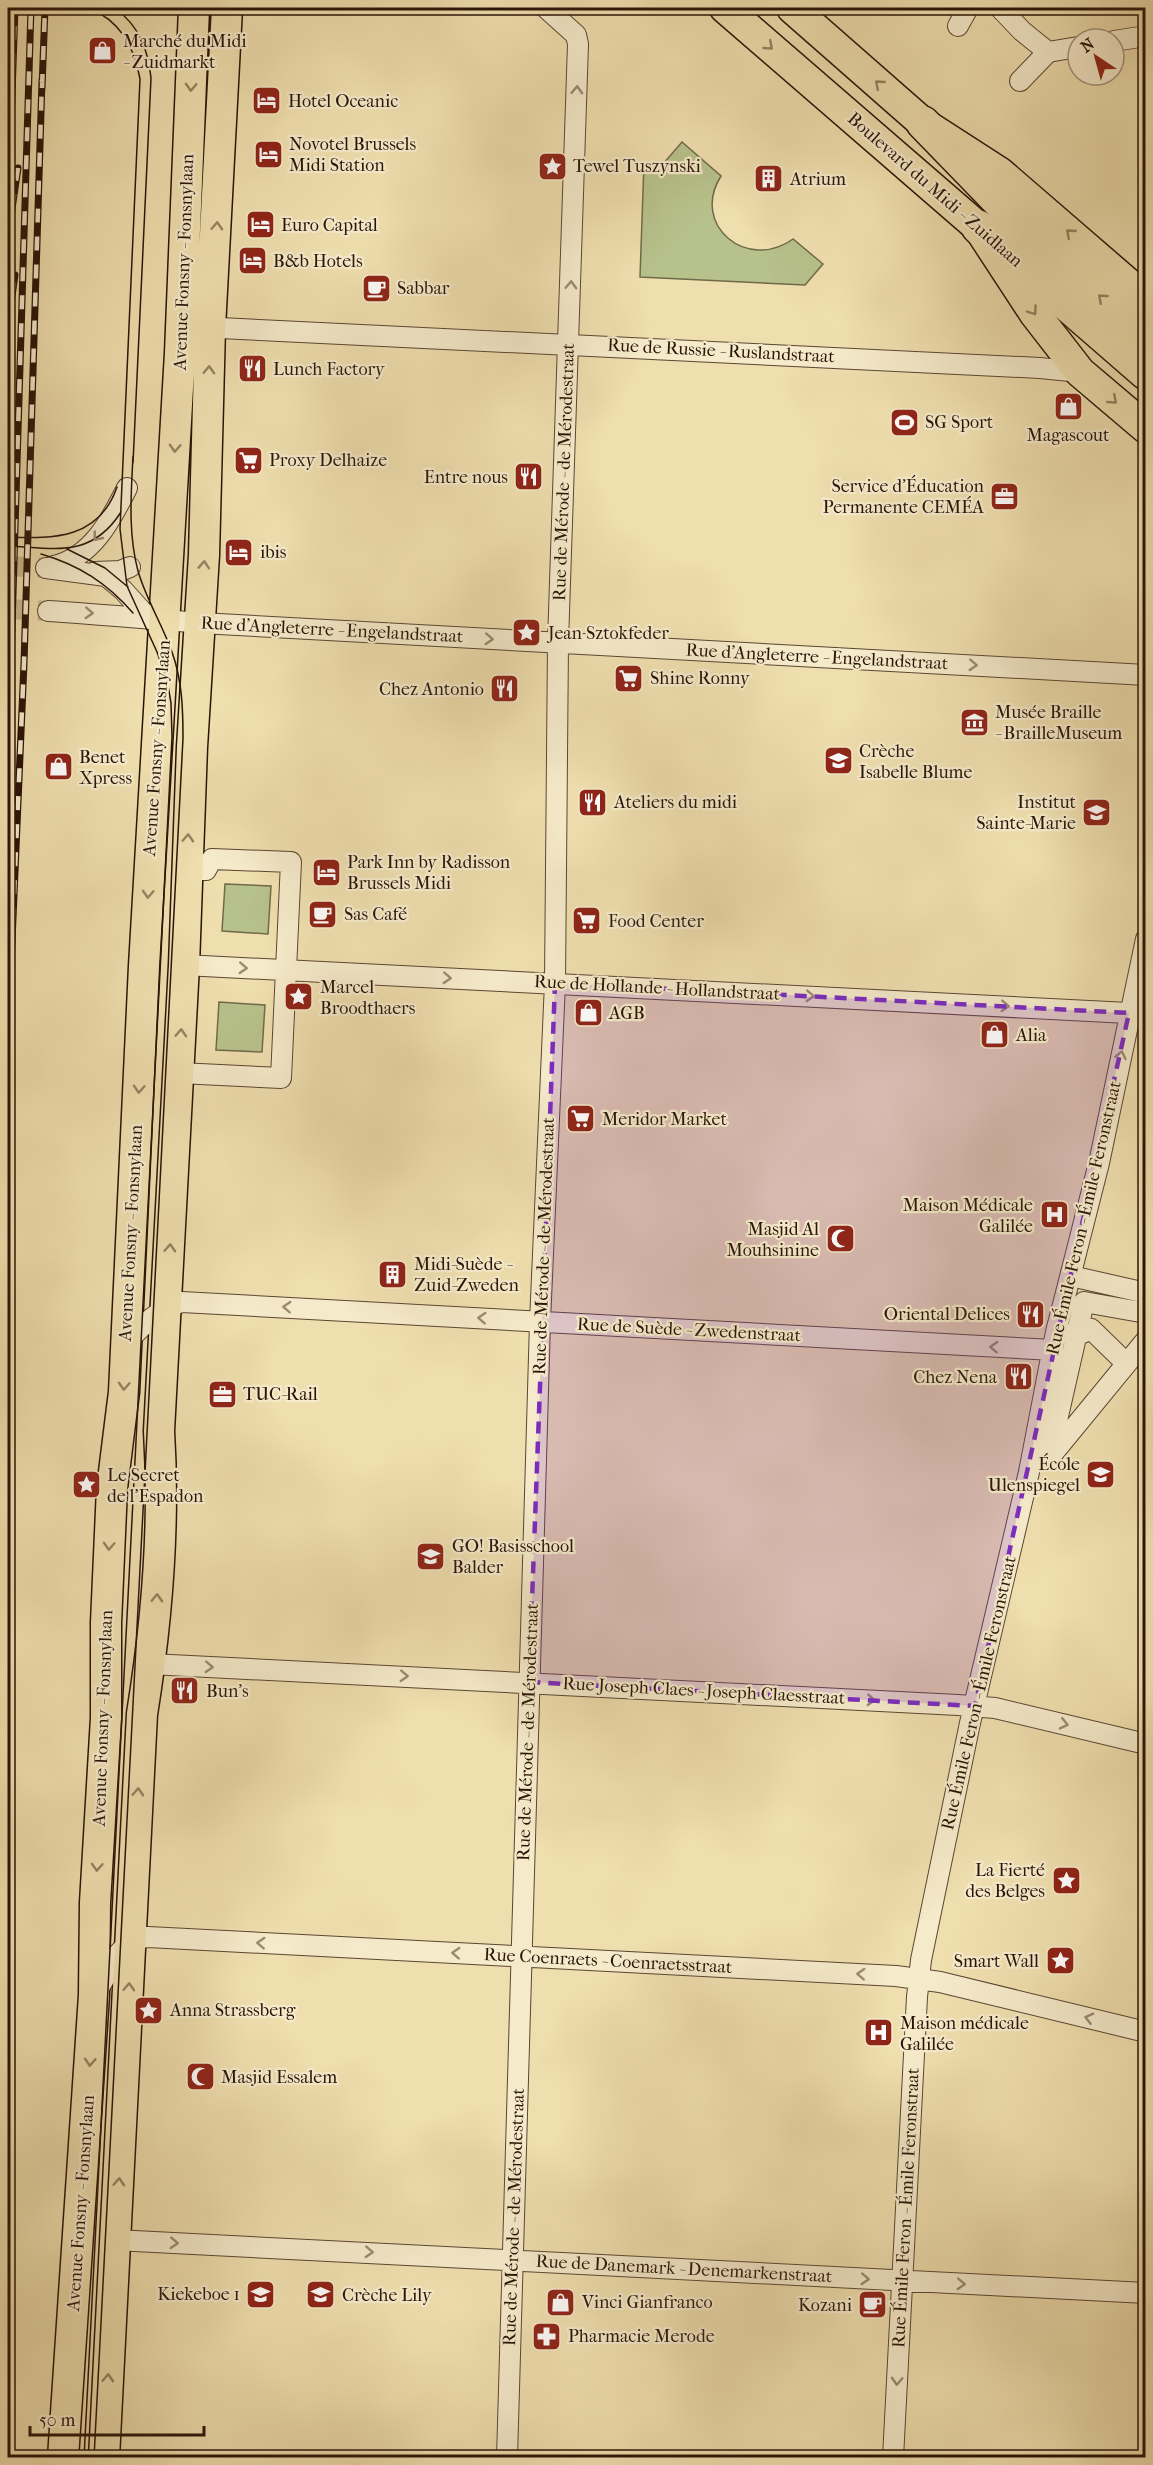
<svg xmlns="http://www.w3.org/2000/svg" width="1153" height="2465" font-family="'IM FELL French Canon',serif">
<style>
.green{fill:#b7c18b;stroke:#706a4a;stroke-width:1.5}
.lines{fill:none;stroke-linecap:round;stroke-linejoin:round}
.street-tunnel{stroke:#c8b68d;stroke-width:20;stroke-dasharray:20 10;stroke-linecap:butt}
.street-casing{stroke:#5b4632;stroke-width:22}
.primary-casing{stroke:#2a1408;stroke-width:33}
.highway-casing{stroke:#2a1408;stroke-width:36}
.street{stroke:#f5eaca;stroke-width:20}
.primary{stroke:#efdeae;stroke-width:30}
.highway{stroke:#efdeae;stroke-width:33}
.tram{stroke:#2a1408;stroke-width:1.5}
.rail-casing{stroke:#2a1408;stroke-width:7}
.rail{stroke:#f5eaca;stroke-width:4.5;stroke-dasharray:14;stroke-linecap:butt}
.oneway{stroke:#968363}
.oneway2{stroke:#9a8a73}
.marked{fill:#7b2cbf;fill-opacity:0.2;stroke:#7b2cbf;stroke-width:4.5;stroke-dasharray:12 8;stroke-linejoin:round}
.labels{text-anchor:middle;dominant-baseline:central;stroke-width:4.5;stroke-linejoin:round;paint-order:stroke}
.poi-label{font-size:18px;fill:#2a1408;stroke:#f5eaca;text-anchor:start}
.street-label{font-size:18px;fill:#2a1408;stroke:#f5eaca}
</style>
<rect width="100%" height="100%" fill="#efdeae"/>
<filter id="stains"><feTurbulence type="fractalNoise" baseFrequency=".00333" numOctaves="4"/><feColorMatrix values="0 0 0 0 .2 0 0 0 0 .09 0 0 0 0 .02 0 0 0 .5 -.17"/></filter>
<radialGradient id="worn" r=".72"><stop offset=".6" stop-color="#630" stop-opacity="0"/><stop offset="1" stop-color="#630" stop-opacity=".3"/></radialGradient>
<path class="green" d="M682 142 721 176C690 225 747 272 793 239L823 264 805 285 640 277 644 163 663 164Z
M225 884 271 886 268 934 222 931Z
M219 1002 265 1005 262 1052 216 1050Z"/>
<g class="lines">
<path class="street-tunnel" d="M8 566 46 568
M8 609 48 611"/>
<defs>
<path id="street" d="M1000 8 1022 31 1048 52
M958 26 968 8
M1114 41 1146 36
M1020 81 1048 52 1078 47
M199 327 1040 368 1080 372
M54 566C92 557 111 520 127 488
M46 568 106 576 123 590 149 619
M95 572 120 571 130 567
M48 611C99 614 149 619 200 623L1146 675
M184 965 1129 1013
M179 1073 281 1078 291 862 212 859 206 870H199
M1071 1276 1146 1293
M1084 1302 1146 1313
M1068 1334 1076 1336 1091 1329 1126 1363
M126 1343C143 1325 158 1309 182 1302L1053 1350
M1050 1457 1146 1340
M1048 1460 1084 1302
M150 1664 958 1705 995 1708 1146 1744
M96 1993 119 1953 132 1939 148 1937 896 1976 940 1982 1146 2032
M115 2240 1146 2293
M507 2458 540 1322 555 983 558 642 578 44 576 35 546 8
M893 2458 917 1997 921 1960 970 1723 1029 1472 1056 1332 1099 1163 1146 939"/>
<path id="primary" d="M725 8 978 227 1035 314 1080 372 1146 428
M792 8 923 123 999 172 1146 299
M63 2458 94 1995 95 1903 106 1718V1623L112 1488 124 1392 144 966 180 353 194 8
M104 2458 142 1714C157 1621 165 1526 159 1431L184 965 192 747 204 555 210 328 227 8"/>
<path id="highway" d="M923 123 1023 226 1146 337
M978 227 1146 373"/>
</defs>
<use href="#street" class="street-casing"/>
<use href="#primary" class="primary-casing"/>
<use href="#highway" class="highway-casing"/>
<use href="#street" class="street"/>
<use href="#primary" class="primary"/>
<use href="#highway" class="highway"/>
<path class="tram" d="M115 8C139 26 148 49 151 78L133 463
M8 537C54 539 99 539 117 487
M8 546C54 548 91 559 121 512
M67 549 105 568 128 587
M41 554C79 565 107 583 133 613
M84 2458 172 737 171 703 167 680 157 652 127 586 120 529 140 79C134 46 120 20 88 8
M94 2458 183 738C183 708 182 680 172 652 162 624 146 599 138 571 128 533 131 495 133 456"/>
<defs>
<path id="rail" d="M42 88 45 8
M9 180 15 8
M8 236 18 168
M8 324 15 275
M8 757 31 8
M8 1034 24 663 42 80"/>
</defs>
<use href="#rail" class="rail-casing"/>
<use href="#rail" class="rail"/>
</g>
<defs><path id="oneway-chevron" d="M-2-3.5L2.5 0L-2 3.5" fill="none" stroke-width="1.6" stroke-linecap="round" stroke-linejoin="round" transform="scale(1.5)"/></defs>
<g class="oneway">
<use href="#oneway-chevron" transform="translate(769 46) rotate(41)"/>
<use href="#oneway-chevron" transform="translate(879 84) rotate(-139)"/>
<use href="#oneway-chevron" transform="translate(191 87) rotate(93)"/>
<use href="#oneway-chevron" transform="translate(217 226) rotate(-87)"/>
<use href="#oneway-chevron" transform="translate(1070 233) rotate(-139)"/>
<use href="#oneway-chevron" transform="translate(1102 298) rotate(-138)"/>
<use href="#oneway-chevron" transform="translate(1033 311) rotate(55)"/>
<use href="#oneway-chevron" transform="translate(209 370) rotate(-88)"/>
<use href="#oneway-chevron" transform="translate(1113 400) rotate(41)"/>
<use href="#oneway-chevron" transform="translate(175 448) rotate(93)"/>
<use href="#oneway-chevron" transform="translate(204 565) rotate(-86)"/>
<use href="#oneway-chevron" transform="translate(188 838) rotate(-87)"/>
<use href="#oneway-chevron" transform="translate(148 894) rotate(93)"/>
<use href="#oneway-chevron" transform="translate(181 1033) rotate(-87)"/>
<use href="#oneway-chevron" transform="translate(139 1089) rotate(93)"/>
<use href="#oneway-chevron" transform="translate(170 1248) rotate(-87)"/>
<use href="#oneway-chevron" transform="translate(124 1386) rotate(93)"/>
<use href="#oneway-chevron" transform="translate(109 1546) rotate(93)"/>
<use href="#oneway-chevron" transform="translate(157 1598) rotate(-88)"/>
<use href="#oneway-chevron" transform="translate(138 1792) rotate(-87)"/>
<use href="#oneway-chevron" transform="translate(97 1867) rotate(93)"/>
<use href="#oneway-chevron" transform="translate(129 1987) rotate(-87)"/>
<use href="#oneway-chevron" transform="translate(90 2062) rotate(94)"/>
<use href="#oneway-chevron" transform="translate(119 2182) rotate(-87)"/>
<use href="#oneway-chevron" transform="translate(108 2378) rotate(-87)"/>
</g>
<g class="oneway2">
<use href="#oneway-chevron" transform="translate(577 90) rotate(-88)"/>
<use href="#oneway-chevron" transform="translate(571 285) rotate(-88)"/>
<use href="#oneway-chevron" transform="translate(97 537) rotate(129)"/>
<use href="#oneway-chevron" transform="translate(89 613) rotate(3)"/>
<use href="#oneway-chevron" transform="translate(489 639) rotate(3)"/>
<use href="#oneway-chevron" transform="translate(973 665) rotate(3)"/>
<use href="#oneway-chevron" transform="translate(243 968) rotate(3)"/>
<use href="#oneway-chevron" transform="translate(447 978) rotate(3)"/>
<use href="#oneway-chevron" transform="translate(810 996) rotate(3)"/>
<use href="#oneway-chevron" transform="translate(1005 1006) rotate(3)"/>
<use href="#oneway-chevron" transform="translate(1121 1055) rotate(-78)"/>
<use href="#oneway-chevron" transform="translate(287 1307) rotate(-177)"/>
<use href="#oneway-chevron" transform="translate(482 1318) rotate(-177)"/>
<use href="#oneway-chevron" transform="translate(994 1347) rotate(-177)"/>
<use href="#oneway-chevron" transform="translate(209 1667) rotate(3)"/>
<use href="#oneway-chevron" transform="translate(404 1676) rotate(3)"/>
<use href="#oneway-chevron" transform="translate(871 1700) rotate(3)"/>
<use href="#oneway-chevron" transform="translate(1064 1724) rotate(13)"/>
<use href="#oneway-chevron" transform="translate(261 1943) rotate(-177)"/>
<use href="#oneway-chevron" transform="translate(456 1953) rotate(-177)"/>
<use href="#oneway-chevron" transform="translate(861 1974) rotate(-177)"/>
<use href="#oneway-chevron" transform="translate(1089 2018) rotate(-166)"/>
<use href="#oneway-chevron" transform="translate(174 2243) rotate(3)"/>
<use href="#oneway-chevron" transform="translate(369 2252) rotate(3)"/>
<use href="#oneway-chevron" transform="translate(865 2279) rotate(3)"/>
<use href="#oneway-chevron" transform="translate(961 2284) rotate(3)"/>
<use href="#oneway-chevron" transform="translate(897 2381) rotate(93)"/>
</g>
<path class="marked" d="M555 983 1129 1013 975 1706 529 1682Z"/>
<defs>
<symbol id="shop-square" viewBox="-11 -11 22 22"><rect x="-9" y="-9" width="18" height="18" rx="4" fill="#8f2418" stroke="#f5eaca"/><path d="M-5-2.5h2.3a2.7 3.5 0 0 1 5.4 0H5L5.5 6h-11ZM-1.5-2.5h3a1.5 2.3 0 0 0-3 0Z" fill="#fff"/></symbol>
<symbol id="hotel-square" viewBox="-11 -11 22 22"><rect x="-9" y="-9" width="18" height="18" rx="4" fill="#8f2418" stroke="#f5eaca"/><path d="M-6-4.5h1.5V1H6V5H4.5V3h-9V5H-6ZM-4 0a1.8 1.8 0 1 1 3.6 0ZM.5 0V-2.5h3Q6-2.5 6 0Z" fill="#fff"/></symbol>
<symbol id="sight-square" viewBox="-11 -11 22 22"><rect x="-9" y="-9" width="18" height="18" rx="4" fill="#8f2418" stroke="#f5eaca"/><path d="M0-6L1.8-2.2L6-1.7L2.9 1.2L3.7 5.4L0 3.3L-3.7 5.4L-2.9 1.2L-6-1.7L-1.8-2.2Z" fill="#fff"/></symbol>
<symbol id="building-square" viewBox="-11 -11 22 22"><rect x="-9" y="-9" width="18" height="18" rx="4" fill="#8f2418" stroke="#f5eaca"/><path d="M-4-6H4V6H1V3H-1V6H-4ZM-2.5-4.3h1.7v1.8h-1.7ZM.8-4.3h1.7v1.8H.8ZM-2.5-1h1.7V.8h-1.7ZM.8-1h1.7V.8H.8Z" fill="#fff"/></symbol>
<symbol id="cafe-square" viewBox="-11 -11 22 22"><rect x="-9" y="-9" width="18" height="18" rx="4" fill="#8f2418" stroke="#f5eaca"/><path d="M-5.5-4.5H6V0H3Q3 3.5 0 3.5H-2.5Q-5.5 3.5-5.5 0ZM3-3.2v2h1.7v-2ZM-6 4.5H4V6H-6Z" fill="#fff"/></symbol>
<symbol id="restaurant-square" viewBox="-11 -11 22 22"><rect x="-9" y="-9" width="18" height="18" rx="4" fill="#8f2418" stroke="#f5eaca"/><path d="M-5-6h1v4h1v-4h1v4h1v-4h1v5L-1.5 .5V6h-2V.5L-5-1ZM5-6V6H3V1.5H1.5Q1.5-4 5-6Z" fill="#fff"/></symbol>
<symbol id="stadium-square" viewBox="-11 -11 22 22"><rect x="-9" y="-9" width="18" height="18" rx="4" fill="#8f2418" stroke="#f5eaca"/><path d="M0-5a6.5 5 0 1 0 0 10a6.5 5 0 1 0 0-10ZM-3.5-1.8h7v3.6h-7Z" fill="#fff"/></symbol>
<symbol id="supermarket-square" viewBox="-11 -11 22 22"><rect x="-9" y="-9" width="18" height="18" rx="4" fill="#8f2418" stroke="#f5eaca"/><path d="M-6-5.5h2.5l.6 2H6L4.5 2H-2.5L-4.4-4H-6ZM-1.5 3.2a1.3 1.3 0 1 0 .1 0ZM3 3.2a1.3 1.3 0 1 0 .1 0Z" fill="#fff"/></symbol>
<symbol id="office-square" viewBox="-11 -11 22 22"><rect x="-9" y="-9" width="18" height="18" rx="4" fill="#8f2418" stroke="#f5eaca"/><path d="M-6-3h4V-5.5h4V-3h4V5H-6ZM-1-4.5V-3h2v-1.5ZM-6 0V1H6V0Z" fill="#fff"/></symbol>
<symbol id="museum-square" viewBox="-11 -11 22 22"><rect x="-9" y="-9" width="18" height="18" rx="4" fill="#8f2418" stroke="#f5eaca"/><path d="M0-6L6-3V-2H-6V-3ZM-5-1h2V3h-2ZM-1-1h2V3h-2ZM3-1h2V3H3ZM-6 4H6V6H-6Z" fill="#fff"/></symbol>
<symbol id="school-square" viewBox="-11 -11 22 22"><rect x="-9" y="-9" width="18" height="18" rx="4" fill="#8f2418" stroke="#f5eaca"/><path d="M0-5L7-2L0 1L-7-2ZM-4 1L0 2.5L4 1V4Q0 6-4 4Z" fill="#fff"/></symbol>
<symbol id="hospital-square" viewBox="-11 -11 22 22"><rect x="-9" y="-9" width="18" height="18" rx="4" fill="#8f2418" stroke="#f5eaca"/><path d="M-5-5h3v3.5h4V-5h3V5h-3V1.5h-4V5h-3Z" fill="#fff"/></symbol>
<symbol id="mosque-square" viewBox="-11 -11 22 22"><rect x="-9" y="-9" width="18" height="18" rx="4" fill="#8f2418" stroke="#f5eaca"/><path d="M3.5-4.9A6 6 0 1 0 3.5 4.9A5 5 0 1 1 3.5-4.9Z" fill="#fff"/></symbol>
<symbol id="pharmacy-square" viewBox="-11 -11 22 22"><rect x="-9" y="-9" width="18" height="18" rx="4" fill="#8f2418" stroke="#f5eaca"/><path d="M-2-6h4v4h4v4h-4v4h-4v-4h-4v-4h4Z" fill="#fff"/></symbol>
</defs>
<g fill-rule="evenodd">
<use href="#shop-square" x="86" y="34" width="33" height="33"/>
<use href="#hotel-square" x="250" y="84" width="33" height="33"/>
<use href="#hotel-square" x="252" y="138" width="33" height="33"/>
<use href="#sight-square" x="536" y="150" width="33" height="33"/>
<use href="#building-square" x="752" y="162" width="33" height="33"/>
<use href="#hotel-square" x="244" y="208" width="33" height="33"/>
<use href="#hotel-square" x="236" y="244" width="33" height="33"/>
<use href="#cafe-square" x="360" y="272" width="33" height="33"/>
<use href="#restaurant-square" x="236" y="352" width="33" height="33"/>
<use href="#shop-square" x="1052" y="390" width="33" height="33"/>
<use href="#stadium-square" x="888" y="406" width="33" height="33"/>
<use href="#supermarket-square" x="232" y="444" width="33" height="33"/>
<use href="#restaurant-square" x="512" y="460" width="33" height="33"/>
<use href="#office-square" x="988" y="480" width="33" height="33"/>
<use href="#hotel-square" x="222" y="536" width="33" height="33"/>
<use href="#sight-square" x="510" y="616" width="33" height="33"/>
<use href="#supermarket-square" x="612" y="662" width="33" height="33"/>
<use href="#restaurant-square" x="488" y="672" width="33" height="33"/>
<use href="#museum-square" x="958" y="706" width="33" height="33"/>
<use href="#school-square" x="822" y="744" width="33" height="33"/>
<use href="#shop-square" x="42" y="750" width="33" height="33"/>
<use href="#restaurant-square" x="576" y="786" width="33" height="33"/>
<use href="#school-square" x="1080" y="796" width="33" height="33"/>
<use href="#hotel-square" x="310" y="856" width="33" height="33"/>
<use href="#cafe-square" x="306" y="898" width="33" height="33"/>
<use href="#supermarket-square" x="570" y="904" width="33" height="33"/>
<use href="#sight-square" x="282" y="980" width="33" height="33"/>
<use href="#shop-square" x="572" y="996" width="33" height="33"/>
<use href="#shop-square" x="978" y="1018" width="33" height="33"/>
<use href="#supermarket-square" x="564" y="1102" width="33" height="33"/>
<use href="#hospital-square" x="1038" y="1198" width="33" height="33"/>
<use href="#mosque-square" x="824" y="1222" width="33" height="33"/>
<use href="#building-square" x="376" y="1258" width="33" height="33"/>
<use href="#restaurant-square" x="1014" y="1298" width="33" height="33"/>
<use href="#restaurant-square" x="1002" y="1360" width="33" height="33"/>
<use href="#office-square" x="206" y="1378" width="33" height="33"/>
<use href="#school-square" x="1084" y="1458" width="33" height="33"/>
<use href="#sight-square" x="70" y="1468" width="33" height="33"/>
<use href="#school-square" x="414" y="1540" width="33" height="33"/>
<use href="#restaurant-square" x="168" y="1674" width="33" height="33"/>
<use href="#sight-square" x="1050" y="1864" width="33" height="33"/>
<use href="#sight-square" x="1044" y="1944" width="33" height="33"/>
<use href="#sight-square" x="132" y="1994" width="33" height="33"/>
<use href="#hospital-square" x="862" y="2016" width="33" height="33"/>
<use href="#mosque-square" x="184" y="2060" width="33" height="33"/>
<use href="#school-square" x="244" y="2278" width="33" height="33"/>
<use href="#school-square" x="304" y="2278" width="33" height="33"/>
<use href="#shop-square" x="544" y="2286" width="33" height="33"/>
<use href="#cafe-square" x="856" y="2288" width="33" height="33"/>
<use href="#pharmacy-square" x="530" y="2320" width="33" height="33"/>
</g>
<g class="labels">
<g class="poi-label">
<text x="123" y="41">Marché du Midi<tspan x="123" dy="21">- Zuidmarkt</tspan></text>
<text x="288" y="101">Hotel Oceanic</text>
<text x="289" y="144">Novotel Brussels<tspan x="289" dy="21">Midi Station</tspan></text>
<text x="573" y="166">Tewel Tuszynski</text>
<text x="790" y="179">Atrium</text>
<text x="281" y="225">Euro Capital</text>
<text x="273" y="261">B&amp;b Hotels</text>
<text x="397" y="288">Sabbar</text>
<text x="273" y="369">Lunch Factory</text>
<text x="925" y="422">SG Sport</text>
<text x="1068" y="435" text-anchor="middle">Magascout</text>
<text x="269" y="460">Proxy Delhaize</text>
<text x="508" y="477" text-anchor="end">Entre nous</text>
<text x="984" y="486" text-anchor="end">Service d’Éducation<tspan x="984" dy="21">Permanente CEMÉA</tspan></text>
<text x="260" y="552">ibis</text>
<text x="548" y="633">Jean Sztokfeder</text>
<text x="650" y="678">Shine Ronny</text>
<text x="484" y="689" text-anchor="end">Chez Antonio</text>
<text x="995" y="712">Musée Braille<tspan x="995" dy="21">- BrailleMuseum</tspan></text>
<text x="859" y="751">Crèche<tspan x="859" dy="21">Isabelle Blume</tspan></text>
<text x="79" y="757">Benet<tspan x="79" dy="21">Xpress</tspan></text>
<text x="614" y="802">Ateliers du midi</text>
<text x="1076" y="802" text-anchor="end">Institut<tspan x="1076" dy="21">Sainte-Marie</tspan></text>
<text x="347" y="862">Park Inn by Radisson<tspan x="347" dy="21">Brussels Midi</tspan></text>
<text x="344" y="914">Sas Café</text>
<text x="608" y="921">Food Center</text>
<text x="320" y="987">Marcel<tspan x="320" dy="21">Broodthaers</tspan></text>
<text x="609" y="1013">AGB</text>
<text x="1016" y="1035">Alia</text>
<text x="602" y="1119">Meridor Market</text>
<text x="1033" y="1205" text-anchor="end">Maison Médicale<tspan x="1033" dy="21">Galilée</tspan></text>
<text x="819" y="1229" text-anchor="end">Masjid Al<tspan x="819" dy="21">Mouhsinine</tspan></text>
<text x="414" y="1264">Midi-Suède -<tspan x="414" dy="21">Zuid-Zweden</tspan></text>
<text x="1010" y="1314" text-anchor="end">Oriental Delices</text>
<text x="997" y="1377" text-anchor="end">Chez Nena</text>
<text x="243" y="1394">TUC-Rail</text>
<text x="1080" y="1464" text-anchor="end">École<tspan x="1080" dy="21">Ulenspiegel</tspan></text>
<text x="107" y="1475">Le Secret<tspan x="107" dy="21">de l'Espadon</tspan></text>
<text x="452" y="1546">GO! Basisschool<tspan x="452" dy="21">Balder</tspan></text>
<text x="206" y="1691">Bun's</text>
<text x="1045" y="1870" text-anchor="end">La Fierté<tspan x="1045" dy="21">des Belges</tspan></text>
<text x="1039" y="1961" text-anchor="end">Smart Wall</text>
<text x="170" y="2010">Anna Strassberg</text>
<text x="900" y="2023">Maison médicale<tspan x="900" dy="21">Galilée</tspan></text>
<text x="221" y="2077">Masjid Essalem</text>
<text x="240" y="2294" text-anchor="end">Kiekeboe 1</text>
<text x="342" y="2295">Crèche Lily</text>
<text x="582" y="2302">Vinci Gianfranco</text>
<text x="852" y="2305" text-anchor="end">Kozani</text>
<text x="568" y="2336">Pharmacie Merode</text>
</g>
<g class="street-label">
<text transform="translate(935 190) rotate(41)">Boulevard du Midi - Zuidlaan</text>
<text transform="translate(184 262) rotate(-88)">Avenue Fonsny - Fonsnylaan</text>
<text transform="translate(721 351) rotate(3)">Rue de Russie - Ruslandstraat</text>
<text transform="translate(564 472) rotate(-88)">Rue de Mérode - de Mérodestraat</text>
<text transform="translate(332 630) rotate(3)">Rue d'Angleterre - Engelandstraat</text>
<text transform="translate(817 657) rotate(3)">Rue d'Angleterre - Engelandstraat</text>
<text transform="translate(157 748) rotate(-86)">Avenue Fonsny - Fonsnylaan</text>
<text transform="translate(657 988) rotate(3)">Rue de Hollande - Hollandstraat</text>
<text transform="translate(1084 1218) rotate(-77)">Rue Émile Feron - Émile Feronstraat</text>
<text transform="translate(131 1233) rotate(-87)">Avenue Fonsny - Fonsnylaan</text>
<text transform="translate(544 1246) rotate(-88)">Rue de Mérode - de Mérodestraat</text>
<text transform="translate(689 1330) rotate(3)">Rue de Suède - Zwedenstraat</text>
<text transform="translate(704 1691) rotate(3)">Rue Joseph Claes - Joseph Claesstraat</text>
<text transform="translate(979 1693) rotate(-77)">Rue Émile Feron - Émile Feronstraat</text>
<text transform="translate(103 1718) rotate(-88)">Avenue Fonsny - Fonsnylaan</text>
<text transform="translate(528 1732) rotate(-88)">Rue de Mérode - de Mérodestraat</text>
<text transform="translate(608 1961) rotate(3)">Rue Coenraets - Coenraetsstraat</text>
<text transform="translate(81 2203) rotate(-86)">Avenue Fonsny - Fonsnylaan</text>
<text transform="translate(906 2208) rotate(-87)">Rue Émile Feron - Émile Feronstraat</text>
<text transform="translate(514 2217) rotate(-88)">Rue de Mérode - de Mérodestraat</text>
<text transform="translate(684 2269) rotate(3)">Rue de Danemark - Denemarkenstraat</text>
</g>
</g>
<rect width="1153" height="2465" fill="none" stroke="#efdeae" stroke-width="30"/>
<rect x="9" y="9" width="1135" height="2447" fill="none" stroke="#2a1408" stroke-width="3"/>
<rect x="15" y="15" width="1123" height="2435" fill="none" stroke="#2a1408" stroke-width="1.5"/>
<g transform="translate(1096 57) rotate(324)"><circle r="28" fill="#f5eaca" stroke="#a4947c" stroke-width="1.5"/>
<path d="M0-4.5L10 22L0 15L-10 22Z" fill="#8f2418"/>
<text y="-9" font-size="16" font-weight="bold" text-anchor="middle" fill="#2a1408">N</text>
</g>
<path d="M30 2426v9h174v-9" fill="none" stroke="#2a1408" stroke-width="3"/>
<text x="39" y="2426" font-size="18" fill="#2a1408" stroke="#f5eaca" stroke-width="4.5" paint-order="stroke">50 m</text>
<rect width="100%" height="100%" filter="url(#stains)"/>
<rect width="100%" height="100%" fill="url(#worn)"/>
</svg>
